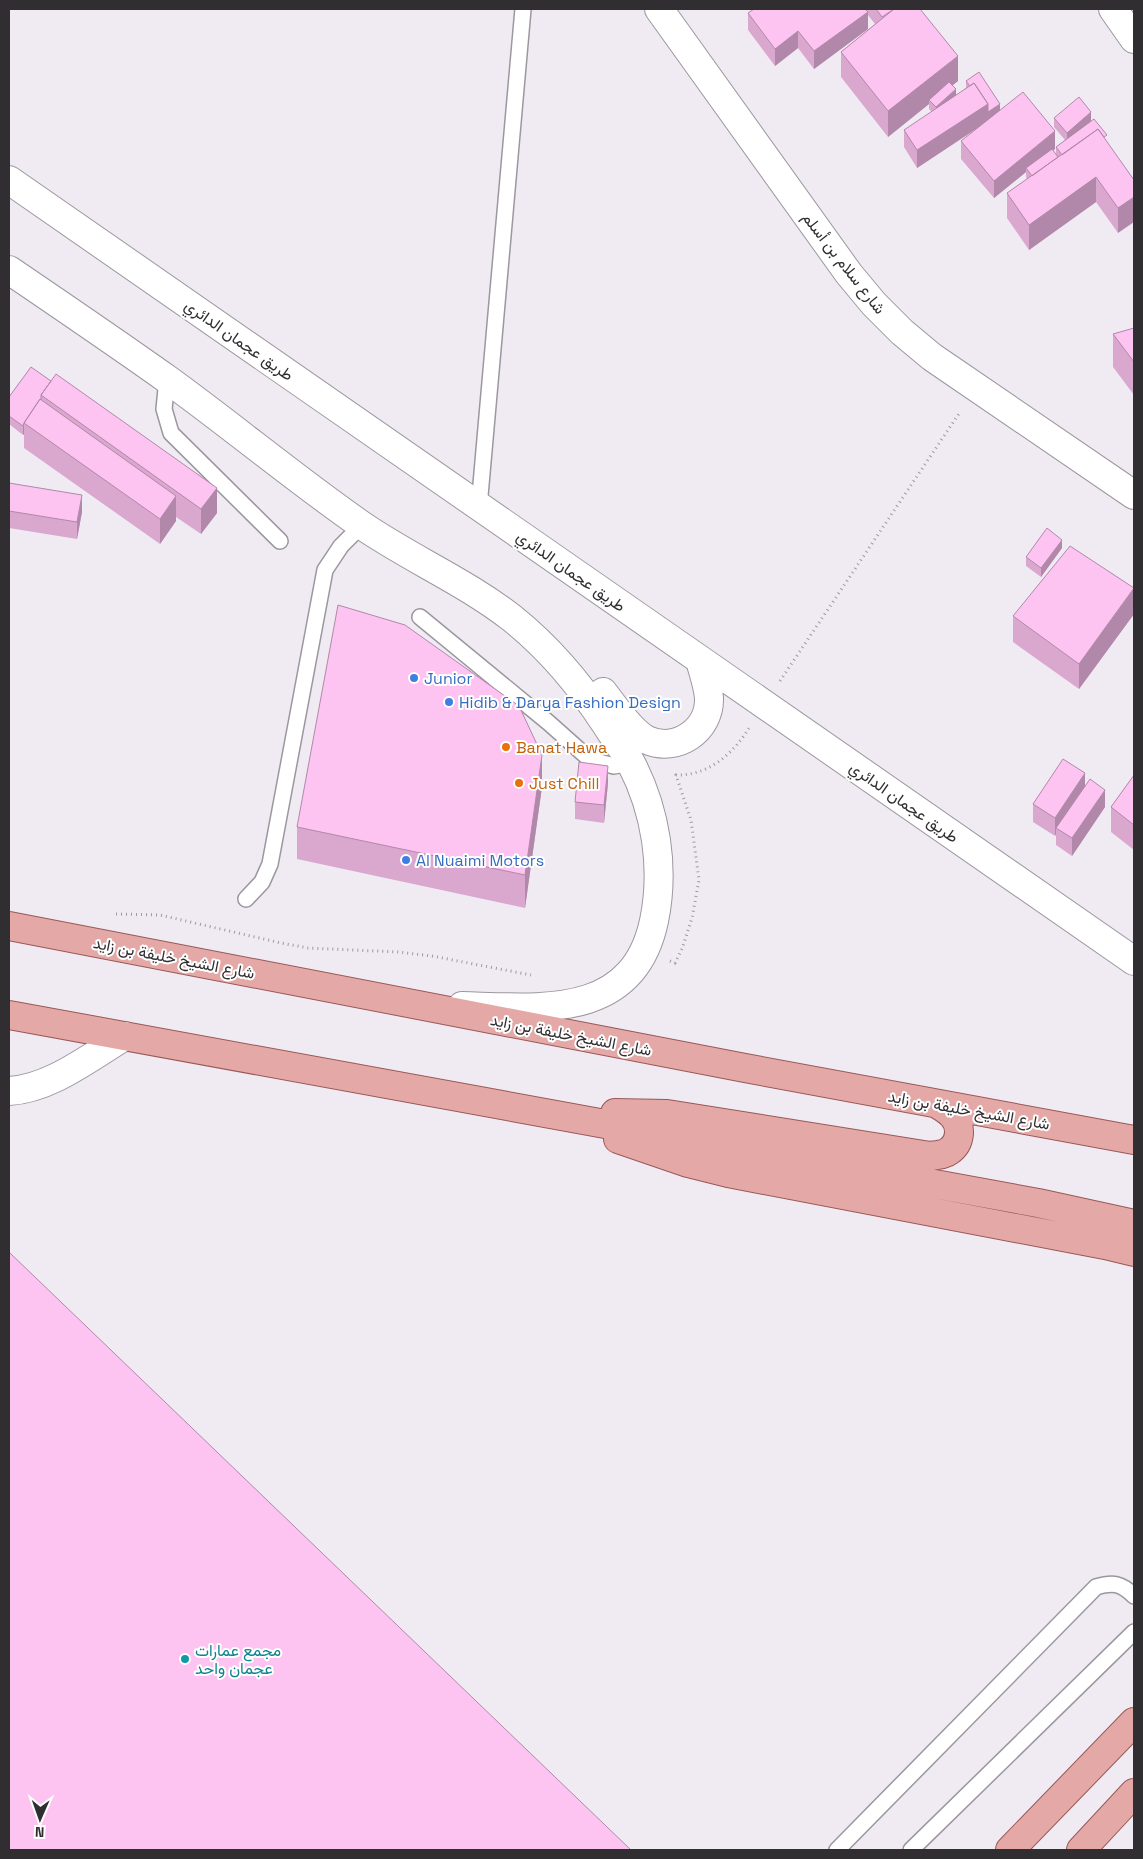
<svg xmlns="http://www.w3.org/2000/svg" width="1143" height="1859" font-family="'Space Grotesk',Vazirmatn,sans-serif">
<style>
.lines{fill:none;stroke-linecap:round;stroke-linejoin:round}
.service-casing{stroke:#9c979f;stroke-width:18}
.minor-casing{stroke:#9c979f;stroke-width:30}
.secondary-casing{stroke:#9c979f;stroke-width:30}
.primary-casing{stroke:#995857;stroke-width:30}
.path{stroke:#9d999f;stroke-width:3;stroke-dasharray:1 4;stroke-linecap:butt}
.service{stroke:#fff;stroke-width:15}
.minor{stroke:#fff;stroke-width:28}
.secondary{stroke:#fff;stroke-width:28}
.primary{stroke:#e4a9a7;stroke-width:28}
.wall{fill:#daa8cf}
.shaded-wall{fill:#b188a9}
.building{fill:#fdc3f1;stroke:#b188a9}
.shop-dot{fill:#3f7fe0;stroke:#fff;stroke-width:2}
.food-dot{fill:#e8710a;stroke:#fff;stroke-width:2}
.culture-dot{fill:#0f9aa8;stroke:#fff;stroke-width:2}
.labels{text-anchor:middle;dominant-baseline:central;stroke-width:4;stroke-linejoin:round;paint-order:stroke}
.street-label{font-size:16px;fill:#302e31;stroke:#fff}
.shop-label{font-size:16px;fill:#366cbe;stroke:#fff;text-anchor:start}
.food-label{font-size:16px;fill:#c56008;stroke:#fff;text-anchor:start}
.culture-label{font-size:16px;fill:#0d838f;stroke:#fff;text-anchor:start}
</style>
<rect width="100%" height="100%" fill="#f0ebf3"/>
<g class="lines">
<defs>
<path id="service" d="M167 379 164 409 171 433 280 541
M479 507 523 9
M420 617 549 723 586 756 599 762 614 766 631 763
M246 899 262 882 270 864 325 570 341 546 362 525
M837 1850 1096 1587C1113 1582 1121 1583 1134 1596
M911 1850 1134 1632"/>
<path id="minor" d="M659 9 849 274 874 304 902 332 932 357 1134 495
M1113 9 1134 39
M9 1091C50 1089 90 1057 125 1036"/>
<path id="secondary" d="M9 180 1134 961
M9 270C62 306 115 342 167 379 232 426 294 478 360 524 409 558 466 582 513 619 549 648 580 685 605 723 613 736 623 749 631 763 656 811 665 868 654 921 633 1020 541 1008 462 1006
M603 692C614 706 631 732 647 740 677 753 710 730 709 698 708 685 703 672 700 660"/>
<path id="primary" d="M9 926 745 1068 1134 1140
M9 1015 1038 1203 1134 1224
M615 1113 667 1114 930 1156C937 1155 944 1155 949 1151 961 1143 962 1126 953 1116 949 1111 942 1107 937 1104
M618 1139 688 1163 728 1173 1105 1245 1134 1252
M1010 1850 1134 1722
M1081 1850 1134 1793"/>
</defs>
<use href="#service" class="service-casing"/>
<use href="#minor" class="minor-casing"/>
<use href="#secondary" class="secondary-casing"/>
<use href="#primary" class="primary-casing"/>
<path class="path" d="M780 681 960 412
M116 914 160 915 281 943 308 948 398 952 432 956 531 975
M670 961 675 963 682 949 692 918 699 880 691 820 676 775C708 776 733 754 749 728"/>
<use href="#service" class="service"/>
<use href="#minor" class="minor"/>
<use href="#secondary" class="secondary"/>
<use href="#primary" class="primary"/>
</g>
<path class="wall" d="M754 9H920L958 81 952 86 956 96 966 88V81L1000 110 1055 149 1053 150 1056 154V147L1065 140 1054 127V118L1091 121 1134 180 1118 233 1096 202 1029 250 1007 218V193L1027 179 1026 177V172L994 198 961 159V141L982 125 917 168 904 147V130L932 112 929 109V104L888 137 841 77V52L875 24 868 15V29L814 69 798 48 775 66 748 30V13Z
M1134 328V395L1113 367V334Z
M31 367 217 513 201 534 176 517V521L160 544 24 448V434L23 435 9 424V397Z
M9 483 82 512 77 539 9 528Z
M1062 548 1041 577 1026 566V557Z
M1134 614 1079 689 1013 642V616Z
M1134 775V850L1111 832V807Z
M608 783 604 823 575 819V802Z
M1085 786 1105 807 1072 856 1056 845V834L1055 836 1033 822V804Z
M542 787 525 908 297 859V827Z"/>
<path class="shaded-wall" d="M868 12V29L814 69V51Z
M798 31V48L775 66V49Z
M958 56V81L931 102 929 100V104L888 137V111Z
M956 89V98L936 116V107Z
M988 104V121L917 168V150Z
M1000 104V112L988 121V112Z
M1091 112V121L1067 142V133Z
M1055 131V149L1028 171 1026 168V172L994 198V181Z
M1096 177V202L1029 250V225Z
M1134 197V222L1118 233V208Z
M24 425V434L23 435V426Z
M217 488V513L201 534V509Z
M82 495V512L77 539V522Z
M176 496V521L160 544V519Z
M1062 540V548L1041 577V568Z
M1134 588V614L1079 689V664Z
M542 755V787L525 908V875Z
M608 766V783L604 823V805Z
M1085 773V790L1056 828V834L1055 836V818Z
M1105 790V807L1072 856V838Z"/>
<path class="building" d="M754 9H865L868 12 814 51 798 31 775 49 748 13Z
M876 9H894L882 17Z
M894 9H920L958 56 888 111 841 52Z
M979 72 1000 104 988 112V104L974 83 970 86 966 81Z
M949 82 956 89 936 107 929 100Z
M974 83 988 104 917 150 904 130Z
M1023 92 1055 131 994 181 961 141Z
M1079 97 1091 112 1067 133 1054 118Z
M1094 119 1107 135 1104 137 1098 129 1062 155 1056 147Z
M1098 129 1134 180V197L1118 208 1096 177 1029 225 1007 193Z
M1052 149 1058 157 1032 176 1026 168Z
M1134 328V362L1113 334Z
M31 367 51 381 41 395V400L40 399 24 423 23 426 9 416V397Z
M56 374 217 488 201 509 41 395Z
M40 399 176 496 160 519 24 423Z
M9 483 82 495 77 522 9 511Z
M1047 528 1062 540 1041 568 1026 557Z
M1070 546 1134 588 1079 664 1013 616Z
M338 605 405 625 519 706 542 755 525 875 297 827Z
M1063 759 1085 773 1055 818 1033 804Z
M579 762 608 766 604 805 575 802Z
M1134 775V825L1111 807Z
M1090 779 1105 790 1072 838 1056 828Z
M10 1253 631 1850H9V1254Z"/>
<g class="shop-dot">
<circle cx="414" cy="678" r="5"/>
<circle cx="449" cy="702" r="5"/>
<circle cx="406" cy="860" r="5"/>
</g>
<g class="food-dot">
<circle cx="506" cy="747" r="5"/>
<circle cx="519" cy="783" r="5"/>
</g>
<circle class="culture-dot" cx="185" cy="1659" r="5"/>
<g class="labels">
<g class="street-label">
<text transform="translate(844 263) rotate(52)">شارع سلام بن أسلم</text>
<text transform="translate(239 340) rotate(35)">طريق عجمان الدائري</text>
<text transform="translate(571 571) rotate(35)">طريق عجمان الدائري</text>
<text transform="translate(904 802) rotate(35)">طريق عجمان الدائري</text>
<text transform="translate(174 958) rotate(11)">شارع الشيخ خليفة بن زايد</text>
<text transform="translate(571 1035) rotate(11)">شارع الشيخ خليفة بن زايد</text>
<text transform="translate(969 1110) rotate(10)">شارع الشيخ خليفة بن زايد</text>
</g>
<g class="shop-label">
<text x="424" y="678">Junior</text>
<text x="459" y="702">Hidib &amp; Darya Fashion Design</text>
<text x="416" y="860">Al Nuaimi Motors</text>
</g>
<g class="food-label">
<text x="516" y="747">Banat Hawa</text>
<text x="529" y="783">Just Chill</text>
</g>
<g class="culture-label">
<text x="195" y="1650">مجمع عمارات<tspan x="195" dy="18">عجمان واحد</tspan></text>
</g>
</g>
<rect width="1143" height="1859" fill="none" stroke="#302e31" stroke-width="20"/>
<g transform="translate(40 1819) rotate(182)" stroke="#ffffff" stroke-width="4" paint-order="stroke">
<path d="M0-4L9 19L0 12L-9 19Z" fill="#302e31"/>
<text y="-8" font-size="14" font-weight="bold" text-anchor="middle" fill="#302e31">N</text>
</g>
</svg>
